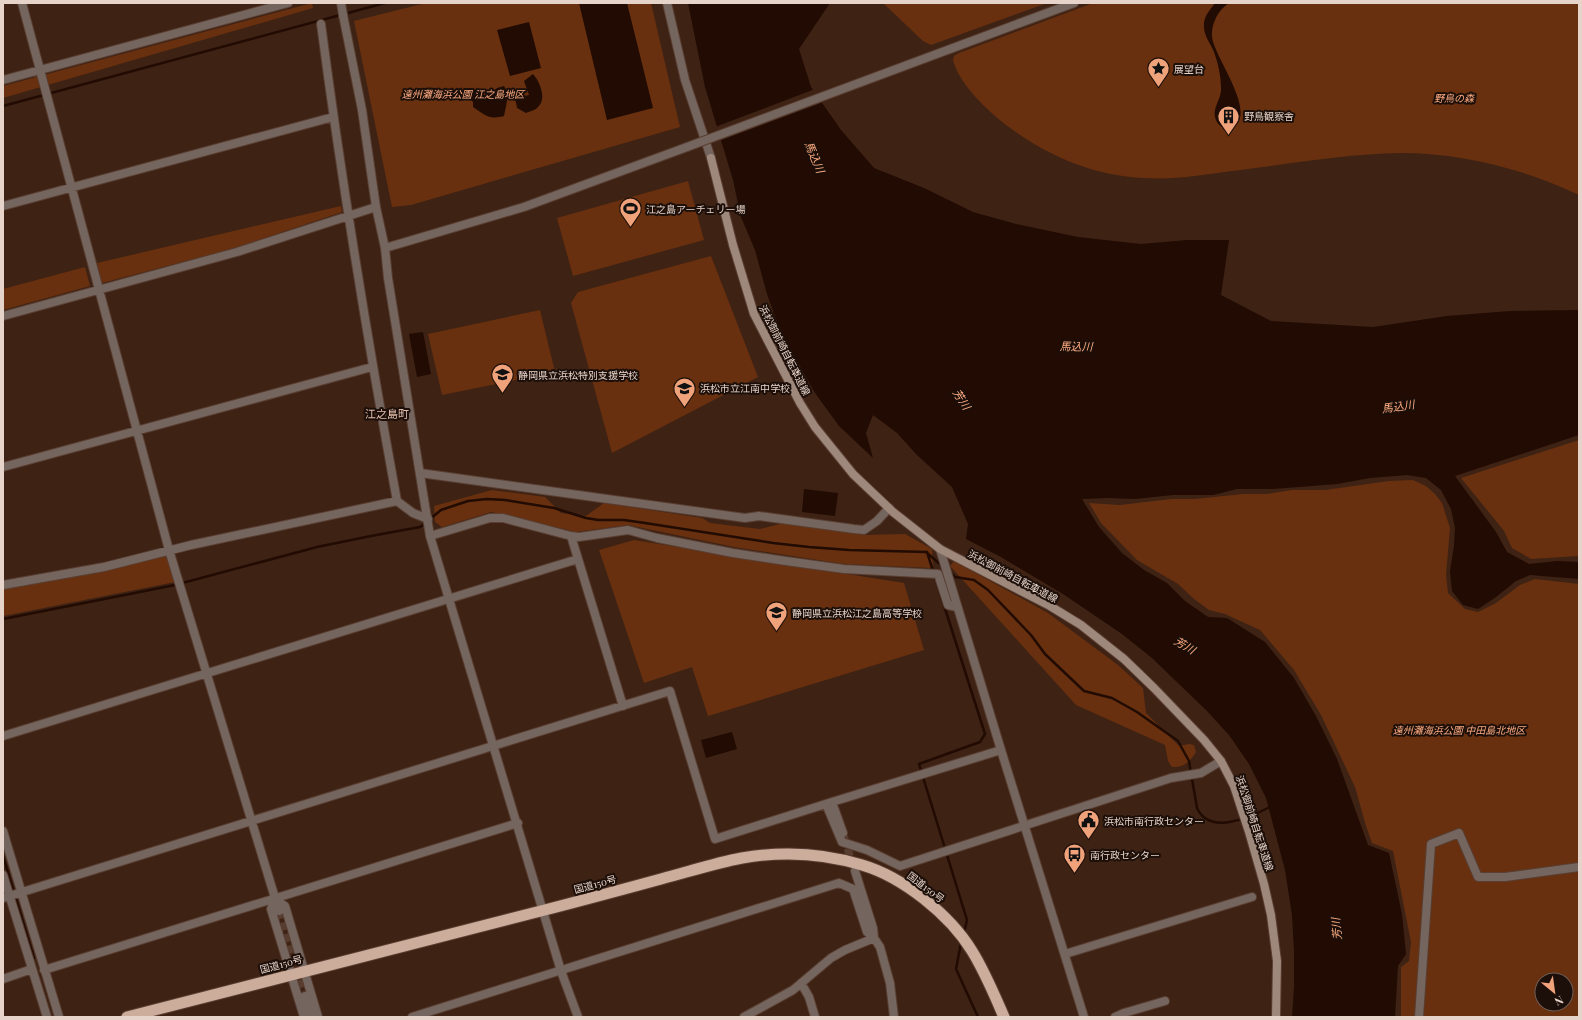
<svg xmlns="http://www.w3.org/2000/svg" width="1582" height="1020" font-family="'Playfair Display','Noto Sans JP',serif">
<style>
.green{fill:#68300f;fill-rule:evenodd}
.water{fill:#210b02}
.pier{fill:#3e2214}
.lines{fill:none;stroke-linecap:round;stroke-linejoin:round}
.stream{stroke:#210b02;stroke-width:2.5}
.minor-tunnel{stroke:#573d2f;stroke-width:8;stroke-dasharray:8 4;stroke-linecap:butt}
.minor-casing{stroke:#593e31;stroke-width:10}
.tertiary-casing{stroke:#593e31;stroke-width:10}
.secondary-casing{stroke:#593e31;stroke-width:10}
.trunk-casing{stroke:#593e31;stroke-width:13}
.minor{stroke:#74655e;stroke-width:8}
.tertiary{stroke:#74655e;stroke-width:8}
.secondary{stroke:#9e877b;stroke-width:8}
.trunk{stroke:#ccac9b;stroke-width:11}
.tertiary-bridge-casing{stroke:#593e31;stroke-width:10;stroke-linecap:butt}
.tertiary-bridge{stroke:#74655e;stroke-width:8}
.labels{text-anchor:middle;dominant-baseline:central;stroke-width:4;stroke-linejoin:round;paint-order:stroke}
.poi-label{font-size:10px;fill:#e6d3ca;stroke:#1c0f09;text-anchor:start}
.park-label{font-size:10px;font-style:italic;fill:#fdab82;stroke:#1c0f09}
.street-label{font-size:10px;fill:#e6d3ca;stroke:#1c0f09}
.water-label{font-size:11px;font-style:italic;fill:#feac82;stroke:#1c0f09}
.neighbourhood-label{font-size:11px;fill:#e0bcaa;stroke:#1c0f09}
</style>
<rect width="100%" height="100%" fill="#3e2214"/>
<path class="green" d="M312 3 313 8 3 98V86Z
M426 3H651L680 127 411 205 392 207 354 21Z
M883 3H1047L931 45 923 41Z
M1093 3H1579V195C1524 169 1462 153 1401 153 1345 154 1288 164 1232 171 1203 175 1174 180 1144 178 1093 176 1046 155 1006 125 987 110 959 84 953 60L954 56 959 53Z
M688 181 704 240 573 276 557 218Z
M341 206 342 212 235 248 102 283 97 263Z
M711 256 758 377 612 453 571 303 578 292Z
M85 267 90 286 3 310V289Z
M540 310 555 372 442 395 428 334Z
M1579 440V556L1531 559 1512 548 1504 531 1461 478Z
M1413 480 1426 486 1435 494 1442 503 1450 528 1446 575 1448 593 1465 609 1478 612 1496 603 1520 585 1535 579 1579 584V1017H1401V967L1409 961 1411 942 1393 851 1372 843 1366 826 1355 787 1321 715 1294 670 1260 630 1225 614 1209 610 1194 599 1178 584 1137 560 1101 523 1089 503 1120 505 1171 499H1195L1243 494H1267L1292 490H1325L1389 481ZM1542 980H1566V1004H1542Z
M492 490 545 497 561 513 586 516 604 503 702 518 710 523 760 529 784 523 864 535 905 534 932 549 933 568 844 564 734 547 628 525 576 532 491 512 442 527 435 522 434 506Z
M634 540 904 583 924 650 708 716 692 667 644 683 599 550Z
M162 556 167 557 175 582 3 616V587Z
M954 561 1048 613 1118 665 1143 688 1146 713 1179 746 1189 744 1194 745 1196 752C1190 762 1183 768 1172 767L1168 761 1165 745 1076 705 950 566Z"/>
<path class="water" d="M579 3H627L653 108 607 120Z
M688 3H830L799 49 811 87 841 130 874 168 924 188 973 212 1016 224 1078 237 1141 244 1187 240H1229L1221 295 1271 321 1373 327 1447 316 1510 311 1579 310V435L1455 476 1496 532 1507 552 1529 564 1557 561 1579 562V579L1530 575 1516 581 1496 597 1478 609 1463 605 1452 591 1450 571 1454 546 1455 528 1451 509 1441 490 1426 478 1407 475 1370 478 1337 484 1273 489H1237L1213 495H1173L1135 499 1108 498 1082 499 1099 527 1122 553 1144 570 1167 583 1185 601 1208 617 1227 618 1265 642 1294 678 1316 716 1337 759 1368 845 1389 853 1402 914 1406 954 1398 966 1395 1017H1292L1294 987V951L1292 915 1285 870 1266 798 1249 764 1229 735 1207 711 1152 658 1122 634 1063 594 1001 557 966 539 968 524 952 487 917 455 897 433 873 415 866 433 873 458 839 426 815 393 781 333 767 294 755 250 741 217 733 180 705 87Z
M1215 3H1229C1218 10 1211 24 1212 37 1214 56 1254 108 1236 125 1229 131 1219 128 1216 120 1211 108 1222 99 1221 88 1221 76 1218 63 1214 52 1211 44 1204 36 1204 27 1203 17 1210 10 1215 3Z
M529 22 541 68 510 76 497 30Z
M533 74C540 82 547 99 538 107 536 110 530 111 526 113L517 108 515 98 529 95 524 81Z
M504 86C510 95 506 106 504 116 489 120 485 115 473 107V102L469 98 474 89 487 97 497 88Z
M423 332 431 374 417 377 409 334Z
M804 489 838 493 835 516 802 512Z
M732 732 737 749 706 758 701 740Z"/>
<path class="pier" d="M815 89 824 102 719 141 715 127Z"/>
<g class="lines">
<path class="stream" d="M3 106 385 3
M430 519 441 510 468 501 487 499 505 500 554 508 586 518 598 520H624L645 523 773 543 809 547 849 550 926 552 942 566
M927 552 985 734 980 742 919 764 967 920 964 933
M951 573 955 577 974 580 988 590 1031 635 1045 654 1084 691 1112 698 1137 712 1178 741 1189 761 1197 808C1210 836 1250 817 1270 807
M3 619 175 585 317 547 371 536 420 527 426 523
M3 856 34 958
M961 943 956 969 978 1017"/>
<path class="minor-tunnel" d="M844 837 853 866
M279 911 305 996"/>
<defs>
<path id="minor" d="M22 3 169 550 279 911
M341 3 343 15
M667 3 685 80 711 158
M321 24C342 184 368 343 397 501
M3 80 288 3
M3 206 333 117
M3 316 237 252 376 207
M3 467 372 367
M420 473 745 518 759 516 854 529 864 530 877 521 889 508
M430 536 490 518H503L571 536 623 706
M571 536 579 537 628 530 657 538 733 553 786 561 844 569 938 574 948 605 957 607
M3 585 104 567 191 545 397 501 413 513 428 519
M3 736 578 559
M832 802 843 833
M826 804 842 842 867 850 900 866 1171 778 1201 773 1221 761
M3 831 59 1017
M855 871 873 928 874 938
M3 875 47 1017
M3 898 670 691 715 839 832 802 1001 750
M1065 954 1252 897
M44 970 518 823
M3 979 32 969
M801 983 809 997 815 1017
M305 996 311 1017
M304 1017 271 909 275 899 285 906 318 1017
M412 1017 839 883 853 889 867 932 874 938 880 947 890 983 894 1017
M744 1017 793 990 831 958 845 950 874 938
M1115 1017 1124 1013 1165 1001
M1419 1017 1431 844 1459 833 1478 877H1505L1579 867"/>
<path id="tertiary" d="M343 15 362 110 376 207 385 248 388 278 430 536 561 971 578 1017
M1020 23 1074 3
M385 248 524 207 687 147
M940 549 1001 750 1084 1017"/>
<path id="secondary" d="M711 158 733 245 754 314 800 403 815 427 853 474 893 512 940 549 1050 606 1081 625 1124 659 1154 688 1204 740 1221 761 1234 786 1249 832 1264 884 1271 915 1277 961 1276 1017"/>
<path id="trunk" d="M127 1017C261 982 395 948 529 914 573 903 617 891 661 879 688 872 715 863 742 858 782 851 823 853 862 865 903 877 950 915 972 951 985 972 994 994 1004 1017"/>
</defs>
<use href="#minor" class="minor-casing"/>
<use href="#tertiary" class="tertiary-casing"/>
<use href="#secondary" class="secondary-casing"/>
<use href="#trunk" class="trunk-casing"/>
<use href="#minor" class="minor"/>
<use href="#tertiary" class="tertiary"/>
<use href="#secondary" class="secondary"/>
<use href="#trunk" class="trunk"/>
<defs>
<path id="tertiary-bridge" d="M687 147 1020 23"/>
</defs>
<use href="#tertiary-bridge" class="tertiary-bridge-casing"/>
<use href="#tertiary-bridge" class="tertiary-bridge"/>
</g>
<defs>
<symbol id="sight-pin" viewBox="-11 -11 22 30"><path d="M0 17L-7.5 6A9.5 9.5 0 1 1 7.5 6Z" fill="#f0a27a" stroke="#1c0f09"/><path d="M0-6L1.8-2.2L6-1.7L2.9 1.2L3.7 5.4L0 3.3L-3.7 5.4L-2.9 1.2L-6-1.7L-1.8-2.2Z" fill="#111"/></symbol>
<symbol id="building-pin" viewBox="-11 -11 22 30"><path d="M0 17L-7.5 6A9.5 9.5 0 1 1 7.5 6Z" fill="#f0a27a" stroke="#1c0f09"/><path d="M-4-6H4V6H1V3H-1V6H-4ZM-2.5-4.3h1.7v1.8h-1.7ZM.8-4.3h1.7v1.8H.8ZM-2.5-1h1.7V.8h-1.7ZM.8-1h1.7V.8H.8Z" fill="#111"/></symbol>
<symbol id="stadium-pin" viewBox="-11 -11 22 30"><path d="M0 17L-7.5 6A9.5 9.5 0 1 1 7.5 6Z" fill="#f0a27a" stroke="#1c0f09"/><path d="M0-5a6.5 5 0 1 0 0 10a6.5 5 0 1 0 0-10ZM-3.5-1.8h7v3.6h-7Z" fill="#111"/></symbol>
<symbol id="school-pin" viewBox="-11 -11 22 30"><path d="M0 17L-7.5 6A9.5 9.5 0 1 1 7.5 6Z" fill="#f0a27a" stroke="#1c0f09"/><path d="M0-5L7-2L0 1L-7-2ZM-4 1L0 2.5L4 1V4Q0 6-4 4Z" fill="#111"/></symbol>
<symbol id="civic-pin" viewBox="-11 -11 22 30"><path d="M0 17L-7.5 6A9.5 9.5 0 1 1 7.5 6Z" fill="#f0a27a" stroke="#1c0f09"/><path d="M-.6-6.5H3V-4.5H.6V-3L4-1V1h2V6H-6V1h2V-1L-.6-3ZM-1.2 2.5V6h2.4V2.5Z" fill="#111"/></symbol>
<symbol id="bus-pin" viewBox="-11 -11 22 30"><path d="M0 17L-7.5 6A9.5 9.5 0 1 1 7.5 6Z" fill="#f0a27a" stroke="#1c0f09"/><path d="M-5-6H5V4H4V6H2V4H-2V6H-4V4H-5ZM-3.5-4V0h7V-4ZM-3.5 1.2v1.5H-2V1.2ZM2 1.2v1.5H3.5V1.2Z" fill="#111"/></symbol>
</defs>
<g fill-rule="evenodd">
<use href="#sight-pin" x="1146" y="56" width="25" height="34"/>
<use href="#building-pin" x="1216" y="104" width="25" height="34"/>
<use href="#stadium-pin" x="618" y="196" width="25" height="34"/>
<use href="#school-pin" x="490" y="362" width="25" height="34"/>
<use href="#school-pin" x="672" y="376" width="25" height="34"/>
<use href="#school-pin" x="764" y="600" width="25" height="34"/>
<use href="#civic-pin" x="1076" y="808" width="25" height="34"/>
<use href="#bus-pin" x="1062" y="842" width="25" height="34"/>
</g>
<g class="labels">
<g class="poi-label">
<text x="1174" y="69">展望台</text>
<text x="1244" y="116">野鳥観察舎</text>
<text x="646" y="209">江之島アーチェリー場</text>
<text x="518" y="375">静岡県立浜松特別支援学校</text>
<text x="700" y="388">浜松市立江南中学校</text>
<text x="792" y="613">静岡県立浜松江之島高等学校</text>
<text x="1104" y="821">浜松市南行政センター</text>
<text x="1090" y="855">南行政センター</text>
</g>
<g class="park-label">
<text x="463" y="94">遠州灘海浜公園 江之島地区</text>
<text x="1454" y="98">野鳥の森</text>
<text x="1459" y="730">遠州灘海浜公園 中田島北地区</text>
</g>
<g class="street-label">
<text transform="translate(785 350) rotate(63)">浜松御前崎自転車道線</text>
<text transform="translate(1013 576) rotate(28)">浜松御前崎自転車道線</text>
<text transform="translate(1255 823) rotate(72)">浜松御前崎自転車道線</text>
<text transform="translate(595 884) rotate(-15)">国道150号</text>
<text transform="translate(926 887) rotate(37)">国道150号</text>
<text transform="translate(281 964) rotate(-15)">国道150号</text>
</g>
<g class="water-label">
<text transform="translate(815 157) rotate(67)">馬込川</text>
<text transform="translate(1076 346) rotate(1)">馬込川</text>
<text transform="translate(962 399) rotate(57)">芳川</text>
<text transform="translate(1398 406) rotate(-8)">馬込川</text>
<text transform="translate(1185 645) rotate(31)">芳川</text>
<text transform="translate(1336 929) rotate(-95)">芳川</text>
</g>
<g class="neighbourhood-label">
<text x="387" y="413">江之島町</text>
</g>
</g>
<rect width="1582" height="1020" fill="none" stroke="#e6d3ca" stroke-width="8"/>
<g transform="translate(1554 992) rotate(151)"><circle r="19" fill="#1c0f09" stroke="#6d5d56"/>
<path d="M0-3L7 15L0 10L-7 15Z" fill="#f0a27a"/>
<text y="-6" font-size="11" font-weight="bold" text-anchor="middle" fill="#e6d3ca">N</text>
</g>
</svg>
